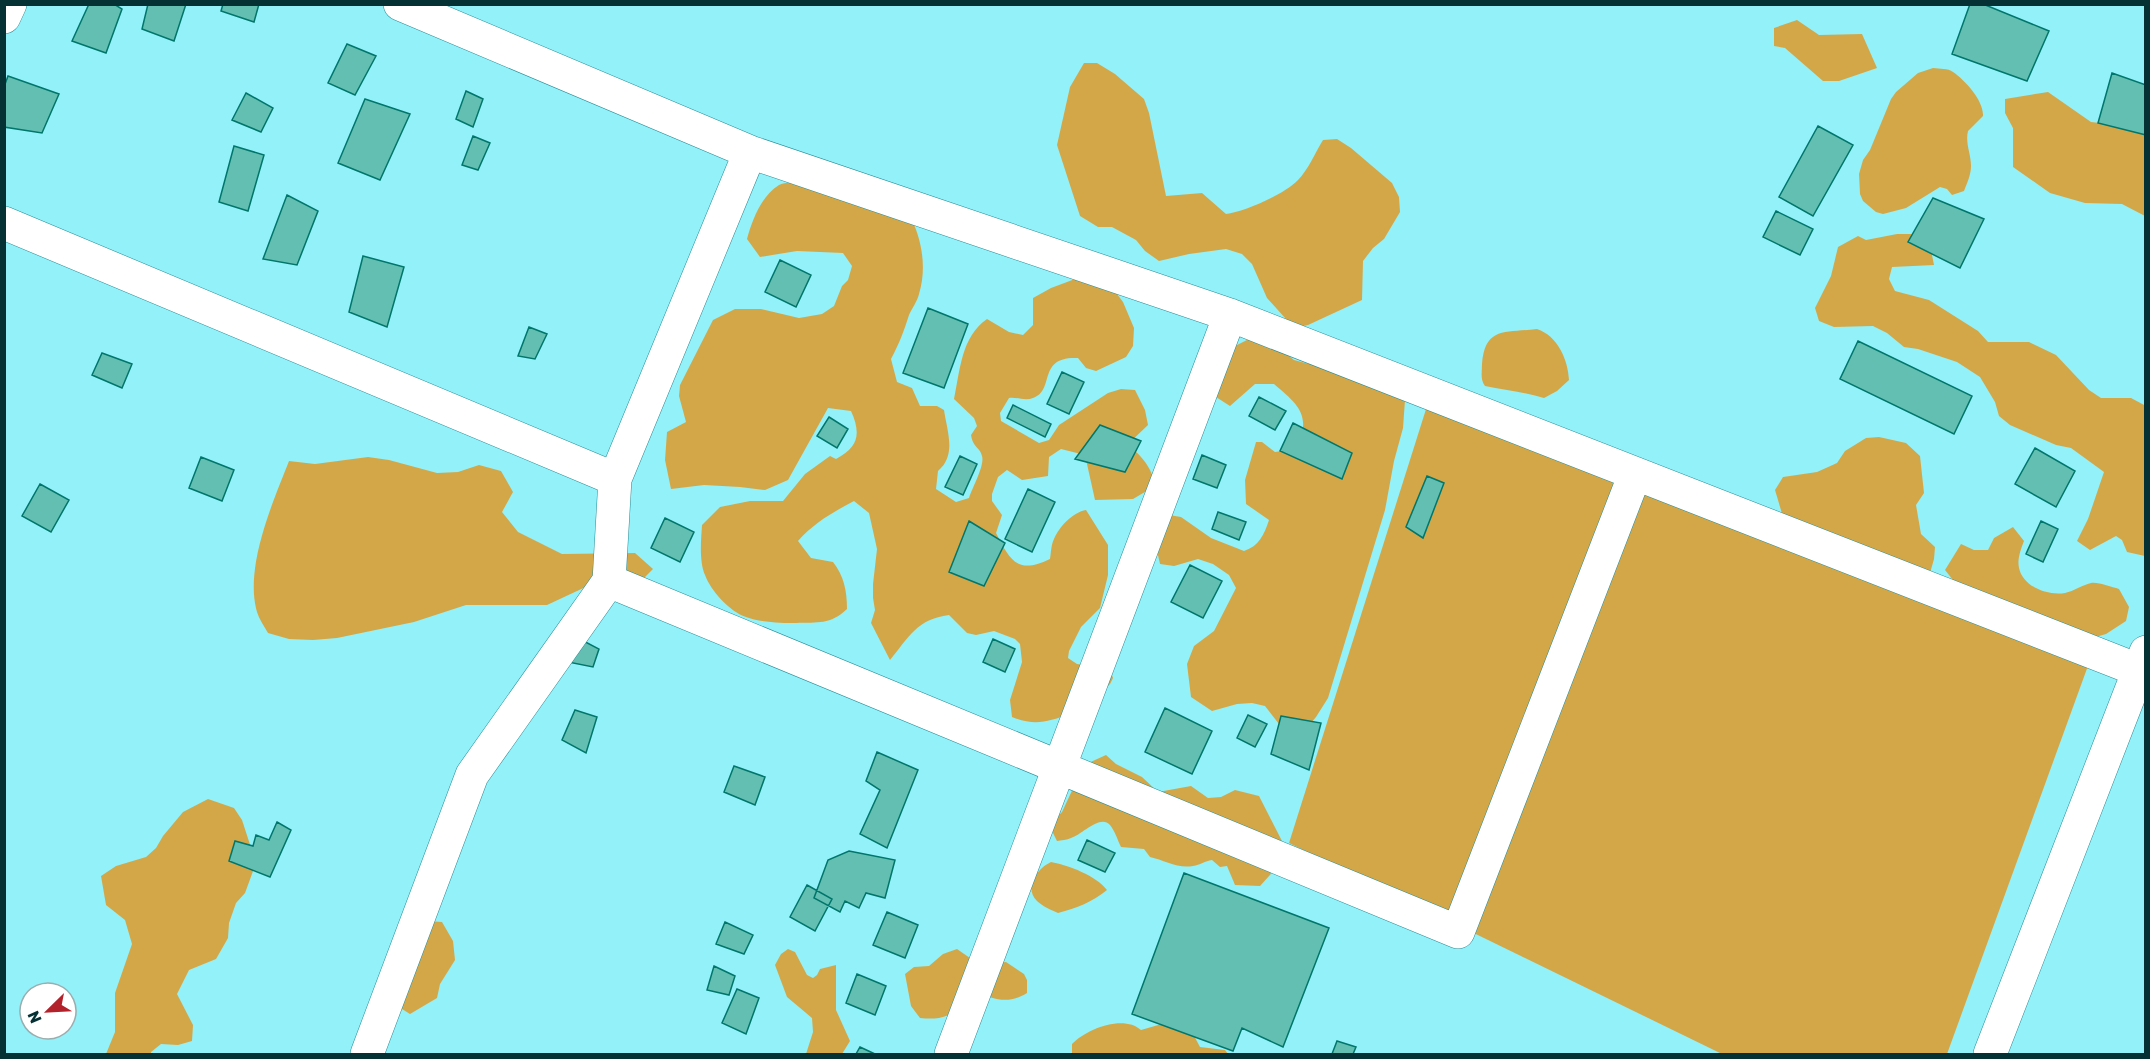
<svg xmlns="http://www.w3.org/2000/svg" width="2150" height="1059" font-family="Rubik,sans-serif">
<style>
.green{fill:#d3a748}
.building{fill:#63bfb2;stroke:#01766b;stroke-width:1.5}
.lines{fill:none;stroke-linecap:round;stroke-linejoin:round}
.minor-casing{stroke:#278d96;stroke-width:34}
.minor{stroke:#fff;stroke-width:33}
</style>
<rect width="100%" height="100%" fill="#93f1fa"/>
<path class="green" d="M1797 20 1819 35 1862 34 1877 68 1839 81H1823L1785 48 1774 46V28Z
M1084 63H1097L1115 74 1144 99 1149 113 1166 196 1202 193 1226 214C1244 212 1285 194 1298 180 1308 170 1315 153 1323 140L1337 139 1351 148 1392 183 1399 197 1400 212 1384 239 1373 248 1363 261 1362 300 1308 325 1294 328 1267 298 1252 264 1242 254 1226 249 1189 254 1159 261 1145 251 1136 240 1112 227H1098L1080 216 1057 145 1070 87Z
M1933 68C1940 69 1948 68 1953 72 1965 80 1984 101 1983 116L1968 131C1965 143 1971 154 1971 166 1971 175 1967 183 1964 191L1952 195 1947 189 1940 187 1906 208 1883 214 1876 212 1863 201 1860 194 1859 174 1863 160 1870 150 1891 99 1896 92 1918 73Z
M2048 92 2091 122 2145 128V216L2122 204 2085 203 2050 193 2013 167V128L2005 113V99Z
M803 180 910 216C922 239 927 268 919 294 917 302 912 308 909 315 904 331 899 344 891 359L897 382 912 388 920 406H937L944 410C947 431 957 455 938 471L936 489 956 502 969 498C972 488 985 465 982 456 980 447 973 448 971 435L977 426 974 418 954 399C960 371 961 337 987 319L1009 332 1023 335 1033 325V298L1051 288 1099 270 1123 302 1134 328 1133 346 1126 357 1096 371 1086 368 1078 358C1036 356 1056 390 1033 398 1025 401 1017 397 1009 398L1000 413 1001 421 1039 443 1049 440 1059 425 1108 393 1121 389 1135 390 1145 410 1148 425 1127 445C1141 454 1153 469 1155 486L1133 499 1095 500 1085 455 1061 449 1049 457 1048 476 1022 480 1007 470 998 477 992 494V501L1002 515 996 533C1010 560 1017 575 1050 559 1051 553 1051 545 1054 539 1059 527 1073 512 1086 510L1108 545V575L1100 608 1081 627 1069 651 1068 658 1077 664 1110 669 1113 678 1110 684 1077 718 1070 714C1047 722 1035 726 1012 717L1010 700 1022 662 1020 644 1015 639 994 631 976 635 967 633 949 615C917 619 909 637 890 660L871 623 875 610 873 598V584L877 549 869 513 854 501C833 512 814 523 798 541L811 558 833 562C844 576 847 591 847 609 830 625 818 622 796 623 782 623 758 622 746 617 729 611 711 591 705 575 699 561 701 540 702 525L720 507 750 501H783L805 474 830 456 836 459C859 447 861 433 851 411L828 408 788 480 765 490 740 487 704 485 671 489 665 460 667 432 686 422 679 396 680 385 713 320 735 309H761L799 318 822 314 834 306 842 286 848 280 852 266 843 253 797 251 760 257 747 239C752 221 761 196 779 185 785 182 796 182 803 180Z
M1897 234H1911L1931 250 1934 265 1892 267 1889 279 1895 291 1929 300 1978 331 1988 342H2029L2056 355 2089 390 2101 398H2131L2146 406 2145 556 2127 552 2122 540 2116 536 2090 550 2077 541 2088 519 2104 472 2071 448 2056 445 2010 425 1999 416 1995 402 1980 377 1957 362 1918 349 1904 347 1887 333 1873 326 1834 327 1819 321 1815 308 1831 276 1838 247 1858 236 1866 240Z
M1537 329C1558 336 1568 360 1569 380L1557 391 1544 398C1524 392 1505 390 1485 386 1480 379 1482 372 1482 364 1485 326 1506 333 1537 329Z
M1253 337 1274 344 1294 360 1309 364 1350 356 1405 400 1403 428 1394 461 1385 510 1328 698 1316 717 1299 737 1279 724 1265 706 1252 703 1237 704 1212 711 1191 697 1187 664 1194 646 1214 631 1236 588 1229 575 1213 564 1198 559 1174 566 1160 564 1155 542 1163 514 1181 517 1211 538 1244 551C1259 546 1264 535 1269 520L1246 504 1245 480 1256 442H1262L1275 452 1295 449C1313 417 1299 405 1274 384H1255L1230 406 1216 397 1229 349Z
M1427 406 2089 663 1947 1054H1722L1289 843Z
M1879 437 1906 443 1920 456 1924 493 1916 505 1921 534 1935 547 1934 559 1930 573 1783 517 1775 490 1783 477 1817 472 1837 463 1845 451 1866 438Z
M368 457 389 460 437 473 458 472 479 465 501 471 513 492 502 512 518 532 562 554 635 553 653 569 637 585 592 584 547 605H466L414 622 337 638 313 640 289 639 268 633C264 626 259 619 257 612 244 567 273 502 289 461L315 464Z
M2013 527 2024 541C2021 549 2017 559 2019 568 2023 587 2048 596 2065 593 2074 591 2082 585 2091 583 2099 582 2111 587 2119 589L2129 607 2126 621 2106 634 2064 646 1957 585 1945 570 1961 544 1974 550H1988L1994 538Z
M1106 755 1116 764 1142 777 1158 792 1191 786 1208 798 1221 797 1235 790 1259 796 1283 843 1278 866 1260 886 1235 885 1227 866 1220 867 1212 860C1205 861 1200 865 1193 866 1178 869 1164 860 1150 857L1144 849 1121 847C1118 841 1115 831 1110 825 1100 814 1082 835 1071 838 1067 840 1061 840 1057 841L1049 825 1062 812 1084 765Z
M208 799 234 808 242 820 256 863 245 893 236 903 229 923 228 938 216 959 189 970 177 994 193 1025 192 1041 178 1045 161 1044 151 1052V1054H106L115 1032V993L132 944 125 920 106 905 101 876 116 866 146 857 156 848 163 836 183 812Z
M1051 862C1068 865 1097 876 1107 890 1092 902 1077 908 1058 913 1051 910 1042 906 1037 901 1023 887 1038 868 1051 862Z
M428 921 442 922 453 941 455 960 440 984 437 998 410 1014 402 1009 398 994Z
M788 949 795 952 807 975 813 978 817 975 820 969 836 965V1010L850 1041 842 1054H806L813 1032 812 1018 787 997 775 965 781 954Z
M957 949 980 965 1006 962 1024 974 1027 980V993C1008 1005 994 999 976 992 957 1012 949 1021 920 1018L911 1006 905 974 914 967 929 966 943 954Z
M1172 1021 1191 1030 1200 1047 1225 1050 1228 1054H1072V1044C1086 1029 1124 1014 1141 1030Z"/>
<path class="building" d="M89 4H114L122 9 106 53 72 41Z
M148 4H186L174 41 142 29Z
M223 4H259L254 22 221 11Z
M1970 4H1983L2049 31 2027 81 1952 54Z
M347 44 376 56 355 95 328 83Z
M2112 73 2146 85V135L2098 123Z
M8 76 59 94 42 133 4 127V87Z
M466 91 483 99 473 127 456 119Z
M246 93 273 108 261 132 232 120Z
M365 99 410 114 380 180 338 163Z
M1818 126 1853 145 1813 216 1779 197Z
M473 136 490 143 478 170 462 165Z
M234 146 264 155 248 211 219 202Z
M287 195 318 211 297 265 263 259Z
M1933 198 1984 219 1960 268 1908 242Z
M1776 211 1813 229 1800 255 1763 237Z
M363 256 404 267 387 327 349 312Z
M780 260 811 275 796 307 765 292Z
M928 308 968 324 944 388 903 373Z
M529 327 547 334 535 359 518 356Z
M1858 341 1972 396 1954 434 1840 379Z
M102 353 132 364 122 388 92 375Z
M1062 372 1084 382 1069 414 1047 404Z
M1259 397 1286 411 1275 430 1249 416Z
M1013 405 1051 424 1045 437 1007 418Z
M829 417 848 429 837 448 817 436Z
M1293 423 1352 453 1342 479 1280 451Z
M1100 425 1141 441 1125 472 1075 459Z
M2035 448 2075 471 2056 507 2015 484Z
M1202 455 1226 465 1217 488 1193 479Z
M960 456 977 464 963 495 945 487Z
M201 457 234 470 222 501 189 488Z
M1427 476 1444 483 1423 538 1406 527Z
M40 484 69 500 51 532 22 516Z
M1028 489 1055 502 1032 552 1005 539Z
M1218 512 1246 522 1239 540 1212 529Z
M665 518 694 532 680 562 651 548Z
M969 521 1005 543 984 586 949 572Z
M2041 521 2058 529 2043 562 2026 554Z
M1190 565 1222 581 1203 618 1171 602Z
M574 636 599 649 593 667 563 661Z
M993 639 1015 649 1005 672 983 662Z
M1165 708 1212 731 1192 774 1145 752Z
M575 710 597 717 586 753 562 740Z
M1248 715 1267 724 1255 747 1237 738Z
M1281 716 1321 723 1309 770 1271 754Z
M877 752 918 770 887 848 860 834 880 790 866 781Z
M734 766 765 777 755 805 724 792Z
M277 822 291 830 270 877 229 861 235 841 253 846 256 835 269 840Z
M1087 840 1115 853 1105 872 1078 860Z
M849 851 895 860 885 898 866 893 859 908 845 901 840 912 814 898 828 860Z
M1184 873 1329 928 1283 1047 1242 1028 1233 1051 1132 1014Z
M807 885 832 899 815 931 790 917Z
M887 912 918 925 905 958 873 945Z
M725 922 753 935 744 954 716 944Z
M714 966 735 976 729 995 707 990Z
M857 974 886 986 875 1015 846 1003Z
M737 989 759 998 746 1034 722 1023Z
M1337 1041 1356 1047 1353 1054H1332Z
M860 1047 875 1054H856Z"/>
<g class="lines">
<defs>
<path id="minor" d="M400 4 750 152 1230 315 2138 670
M4 17 10 4
M4 223 615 479
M609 581 1458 932 1635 474
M367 1054 472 775 609 581 615 479 750 152
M951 1054 1230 315
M1990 1054 2146 652"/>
</defs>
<use href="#minor" class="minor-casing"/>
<use href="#minor" class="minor"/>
</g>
<rect width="2150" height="1059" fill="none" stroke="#063134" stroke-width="12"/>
<g transform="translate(48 1011) rotate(246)"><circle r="28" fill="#ffffff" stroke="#9badae" stroke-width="1.5"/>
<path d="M0-4.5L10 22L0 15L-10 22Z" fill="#b3222b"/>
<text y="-9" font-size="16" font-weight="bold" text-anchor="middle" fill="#063134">N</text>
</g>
</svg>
